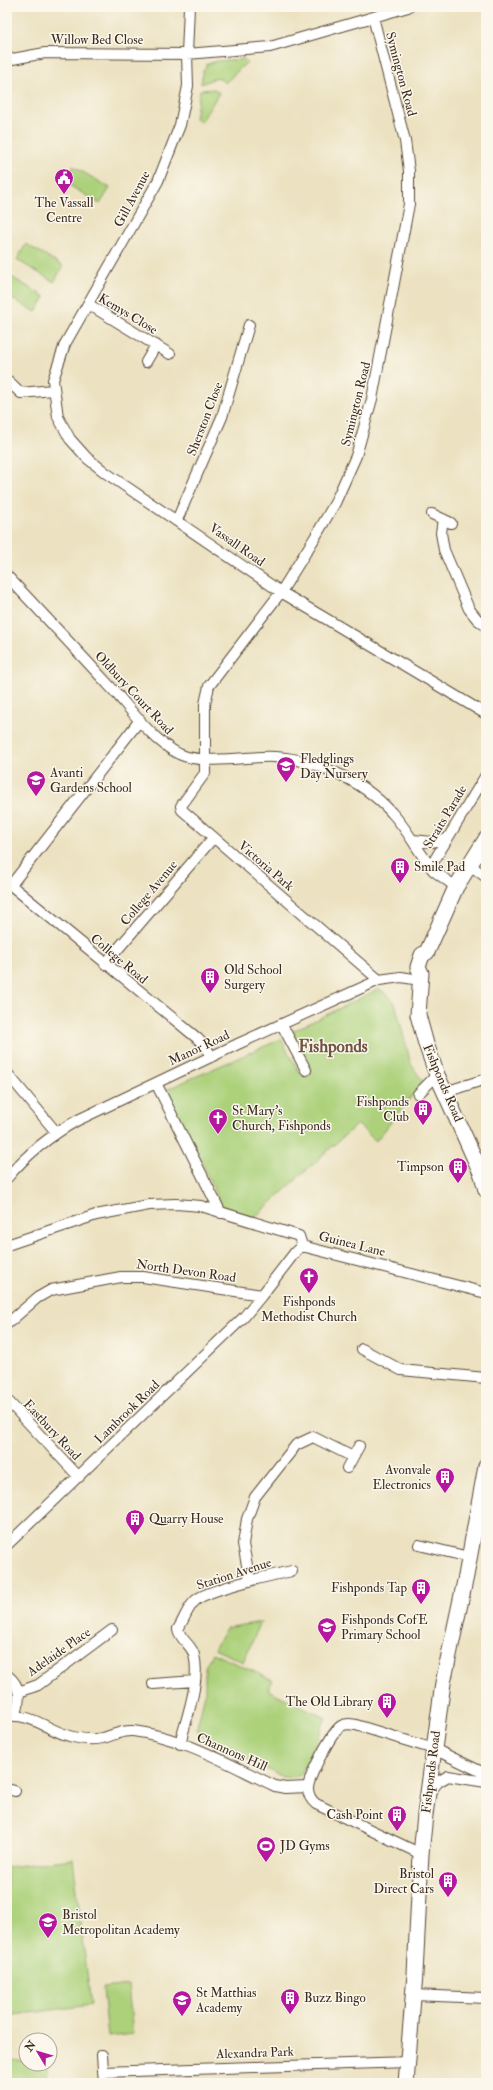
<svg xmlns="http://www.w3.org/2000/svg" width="493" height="2090" font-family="'IM FELL Double Pica',serif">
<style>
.green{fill:#acd17a;stroke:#747e4c}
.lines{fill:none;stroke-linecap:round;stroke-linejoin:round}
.street-casing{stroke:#564636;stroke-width:12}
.primary-casing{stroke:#564636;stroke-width:17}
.street{stroke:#fff;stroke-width:10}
.primary{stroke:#fff;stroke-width:15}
.labels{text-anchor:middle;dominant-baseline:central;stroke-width:3;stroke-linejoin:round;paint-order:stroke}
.street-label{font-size:13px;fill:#3b2a1e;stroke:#fbf7ec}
.poi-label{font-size:13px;fill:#3b2a1e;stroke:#fbf7ec;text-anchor:start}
.district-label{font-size:17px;font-weight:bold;fill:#715446;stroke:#fbf7ec}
</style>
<rect width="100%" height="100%" fill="#fbf7ec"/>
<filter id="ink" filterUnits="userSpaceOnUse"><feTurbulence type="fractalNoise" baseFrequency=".025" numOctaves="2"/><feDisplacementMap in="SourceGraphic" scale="8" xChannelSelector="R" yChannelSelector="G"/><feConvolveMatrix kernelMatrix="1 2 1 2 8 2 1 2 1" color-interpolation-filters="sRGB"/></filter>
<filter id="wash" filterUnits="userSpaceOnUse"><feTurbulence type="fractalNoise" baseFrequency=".012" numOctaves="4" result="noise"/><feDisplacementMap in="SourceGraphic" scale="16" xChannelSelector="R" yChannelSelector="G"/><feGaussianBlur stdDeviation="0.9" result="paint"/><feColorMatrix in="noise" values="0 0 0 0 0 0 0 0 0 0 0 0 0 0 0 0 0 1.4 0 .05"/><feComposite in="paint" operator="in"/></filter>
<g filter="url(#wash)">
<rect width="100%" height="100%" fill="#ece2c1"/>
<path class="green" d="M244 59 247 62 225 83 218 77 201 84 203 71 207 64 217 61Z
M214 89 219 93 201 122 195 118 200 90Z
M73 166 110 188 100 204 64 182Z
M26 244 63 266 54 282 17 260Z
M8 275 45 297 36 312 7 296Z
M379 989 389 996 395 1003 411 1064 423 1082 376 1141 357 1124 253 1219 221 1206 204 1167 163 1091 281 1039 298 1070 306 1078 311 1071 291 1032Z
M261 1622 243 1662 214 1649 226 1628Z
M212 1653 273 1680 268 1690 326 1718C320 1731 310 1763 301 1773 296 1778 290 1778 283 1777L200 1736 197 1727 205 1694V1667Z
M73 1859 91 2005 7 2016V1867Z
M128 1985 133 2034 108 2037 103 1988Z
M7 2059 26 2062V2064L49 2066 46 2083H7Z"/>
</g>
<g filter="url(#ink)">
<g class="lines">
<defs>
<path id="street" d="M189 7 187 54 188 86 180 125 158 181 65 344 53 380 58 417 70 439 87 458 106 473 281 592 486 714
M373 17 405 141 409 171V204L372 399 356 456 335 503 314 539 281 592 209 686 205 704V773L181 806 182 810 379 980
M7 60 45 53 187 54 270 47 408 7
M88 304 170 354
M146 362 156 345
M7 380 21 393 53 390
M432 514 451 523
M443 519 441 533 444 550 469 609 477 619 486 626
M177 520 222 417 249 325
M7 576C44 615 80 654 116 693 134 714 154 741 179 754 200 764 239 758 262 757 308 755 362 779 392 813 409 831 419 854 434 871
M414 840 431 842 447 839
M470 865 486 877
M7 882 197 1038 206 1047 211 1057
M11 885 140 720
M456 887 434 871V861L486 775
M105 964 213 838
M282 1025 306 1070
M7 1073 56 1132
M156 1083 221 1213
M445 1092 486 1079
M418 1094 437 1075
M7 1178C27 1154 51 1135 78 1120L240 1043 379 980 401 977 420 980
M7 1245 96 1215 149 1205 176 1204 201 1206 299 1236 302 1246
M302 1246 486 1293
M7 1324 37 1298 51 1290 121 1277H143L262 1295 296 1251 302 1246
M362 1349 401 1370 486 1378
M7 1400 79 1477
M347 1468 359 1446
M7 1545 244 1317 262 1295
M419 1545 469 1557
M250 1581 243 1544 247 1519 255 1497 296 1445 313 1437 353 1457
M7 1675C22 1687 20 1698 16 1716
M153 1684 195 1681
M19 1692 38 1685 112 1630
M7 1716C32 1713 50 1732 73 1737 82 1739 94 1740 103 1738 114 1735 122 1730 133 1731 183 1737 230 1765 275 1786L285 1788 308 1787
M180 1744C186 1719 201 1680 194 1655 192 1645 180 1640 178 1629 184 1620 188 1606 196 1600 209 1589 273 1575 292 1571
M7 1789 15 1791
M429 1793 438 1782 448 1776 486 1782
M421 1854 316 1804C311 1800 308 1795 308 1788 309 1776 331 1733 341 1726 346 1723 351 1724 356 1725L434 1749 486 1774
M413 1995 486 1998
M102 2055 104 2083
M103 2072 408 2062"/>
<path id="primary" d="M486 839 456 887 427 952 422 955 418 967 421 973 418 1015 426 1044 437 1075 482 1175 486 1190
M406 2083 415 1974 421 1854 425 1815 443 1683 466 1576 486 1466"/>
</defs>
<use href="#street" class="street-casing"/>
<use href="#primary" class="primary-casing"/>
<use href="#street" class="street"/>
<use href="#primary" class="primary"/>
</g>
</g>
<defs>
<symbol id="civic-pin" viewBox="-11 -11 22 30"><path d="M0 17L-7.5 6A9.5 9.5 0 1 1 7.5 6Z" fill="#b5179e" stroke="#fbf7ec"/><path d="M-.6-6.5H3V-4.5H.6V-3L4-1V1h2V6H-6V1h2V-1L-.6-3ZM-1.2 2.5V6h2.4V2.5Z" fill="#fff"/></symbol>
<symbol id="school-pin" viewBox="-11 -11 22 30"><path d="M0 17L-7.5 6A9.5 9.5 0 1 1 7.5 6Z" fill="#b5179e" stroke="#fbf7ec"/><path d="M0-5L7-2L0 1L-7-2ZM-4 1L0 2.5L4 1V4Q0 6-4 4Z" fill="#fff"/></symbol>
<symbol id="building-pin" viewBox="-11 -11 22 30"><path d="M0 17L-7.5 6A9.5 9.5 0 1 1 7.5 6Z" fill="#b5179e" stroke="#fbf7ec"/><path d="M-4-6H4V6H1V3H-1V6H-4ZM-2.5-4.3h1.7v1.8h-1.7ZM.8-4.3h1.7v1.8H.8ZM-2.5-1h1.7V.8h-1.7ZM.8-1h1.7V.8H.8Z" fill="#fff"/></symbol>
<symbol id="church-pin" viewBox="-11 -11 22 30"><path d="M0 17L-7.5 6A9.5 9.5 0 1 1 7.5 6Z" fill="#b5179e" stroke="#fbf7ec"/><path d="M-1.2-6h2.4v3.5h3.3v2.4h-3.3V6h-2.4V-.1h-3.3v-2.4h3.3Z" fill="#fff"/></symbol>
<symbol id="stadium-pin" viewBox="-11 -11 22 30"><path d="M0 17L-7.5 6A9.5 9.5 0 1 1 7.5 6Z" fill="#b5179e" stroke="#fbf7ec"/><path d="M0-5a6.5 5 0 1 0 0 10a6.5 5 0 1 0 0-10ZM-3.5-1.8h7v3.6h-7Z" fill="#fff"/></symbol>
</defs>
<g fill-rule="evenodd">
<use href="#civic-pin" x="53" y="167" width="22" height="30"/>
<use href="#school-pin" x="275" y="755" width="22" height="30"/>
<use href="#school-pin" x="25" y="769" width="22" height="30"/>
<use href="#building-pin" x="389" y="856" width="22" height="30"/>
<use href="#building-pin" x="199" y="966" width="22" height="30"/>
<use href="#building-pin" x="412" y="1098" width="22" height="30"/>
<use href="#church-pin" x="207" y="1107" width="22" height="30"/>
<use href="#building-pin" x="447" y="1156" width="22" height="30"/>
<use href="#church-pin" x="298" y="1266" width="22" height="30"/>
<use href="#building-pin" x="434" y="1466" width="22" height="30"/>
<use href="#building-pin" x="124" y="1508" width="22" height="30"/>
<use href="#building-pin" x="410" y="1577" width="22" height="30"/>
<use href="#school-pin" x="316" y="1616" width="22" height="30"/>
<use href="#building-pin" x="376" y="1691" width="22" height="30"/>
<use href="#building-pin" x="386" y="1804" width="22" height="30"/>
<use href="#stadium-pin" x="255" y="1835" width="22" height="30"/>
<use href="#building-pin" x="437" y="1870" width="22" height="30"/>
<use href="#school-pin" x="37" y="1911" width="22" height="30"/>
<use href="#building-pin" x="279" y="1987" width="22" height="30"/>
<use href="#school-pin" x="171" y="1989" width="22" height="30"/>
</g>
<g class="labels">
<g class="street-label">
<text x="97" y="40">Willow Bed Close</text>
<text transform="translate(401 74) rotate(75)">Symington Road</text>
<text transform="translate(132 199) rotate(-62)">Gill Avenue</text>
<text transform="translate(128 314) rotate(31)">Kemys Close</text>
<text transform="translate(356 404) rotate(-76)">Symington Road</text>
<text transform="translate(205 419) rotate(-69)">Sherston Close</text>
<text transform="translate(237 545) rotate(35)">Vassall Road</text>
<text transform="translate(134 693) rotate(47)">Oldbury Court Road</text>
<text transform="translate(445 817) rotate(-59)">Straits Parade</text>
<text transform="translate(266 866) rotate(41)">Victoria Park</text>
<text transform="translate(149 893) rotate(-50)">College Avenue</text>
<text transform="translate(119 959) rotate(40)">College Road</text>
<text transform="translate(199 1048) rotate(-25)">Manor Road</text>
<text transform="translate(443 1083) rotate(67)">Fishponds Road</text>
<text transform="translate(352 1244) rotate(14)">Guinea Lane</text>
<text transform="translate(186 1271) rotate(8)">North Devon Road</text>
<text transform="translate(127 1412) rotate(-44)">Lambrook Road</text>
<text transform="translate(52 1430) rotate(47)">Eastbury Road</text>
<text transform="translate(234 1574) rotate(-18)">Station Avenue</text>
<text transform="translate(59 1652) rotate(-35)">Adelaide Place</text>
<text transform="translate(232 1752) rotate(24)">Channons Hill</text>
<text transform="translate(431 1772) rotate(-83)">Fishponds Road</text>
<text transform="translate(255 2053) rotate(-2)">Alexandra Park</text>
</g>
<g class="poi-label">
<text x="64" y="203" text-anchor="middle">The Vassall<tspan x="64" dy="15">Centre</tspan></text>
<text x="300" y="759">Fledglings<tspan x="300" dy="15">Day Nursery</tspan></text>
<text x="50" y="773">Avanti<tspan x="50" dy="15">Gardens School</tspan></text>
<text x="414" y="867">Smile Pad</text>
<text x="224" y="970">Old School<tspan x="224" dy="15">Surgery</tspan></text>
<text x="409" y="1102" text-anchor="end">Fishponds<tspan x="409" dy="15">Club</tspan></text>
<text x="232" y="1111">St Mary's<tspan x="232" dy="15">Church, Fishponds</tspan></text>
<text x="444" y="1167" text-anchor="end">Timpson</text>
<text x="309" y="1302" text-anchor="middle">Fishponds<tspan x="309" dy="15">Methodist Church</tspan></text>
<text x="431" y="1470" text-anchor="end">Avonvale<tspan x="431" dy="15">Electronics</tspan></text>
<text x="149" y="1519">Quarry House</text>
<text x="407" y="1588" text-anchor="end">Fishponds Tap</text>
<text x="341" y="1620">Fishponds CofE<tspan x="341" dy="15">Primary School</tspan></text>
<text x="373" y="1702" text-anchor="end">The Old Library</text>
<text x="383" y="1815" text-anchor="end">Cash Point</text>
<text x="280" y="1846">JD Gyms</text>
<text x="434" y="1874" text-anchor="end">Bristol<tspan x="434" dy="15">Direct Cars</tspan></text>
<text x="62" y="1915">Bristol<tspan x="62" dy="15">Metropolitan Academy</tspan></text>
<text x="196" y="1993">St Matthias<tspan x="196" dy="15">Academy</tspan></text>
<text x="304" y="1998">Buzz Bingo</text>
</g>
<g class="district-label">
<text x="333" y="1046">Fishponds</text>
</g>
</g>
<rect width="493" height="2090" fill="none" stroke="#fbf7ec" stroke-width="24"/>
<g transform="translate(38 2052) rotate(308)"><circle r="19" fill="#fbf7ec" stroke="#aea59a"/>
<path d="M0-3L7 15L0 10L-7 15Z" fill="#b5179e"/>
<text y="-6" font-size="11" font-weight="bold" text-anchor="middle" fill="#3b2a1e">N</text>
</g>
</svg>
